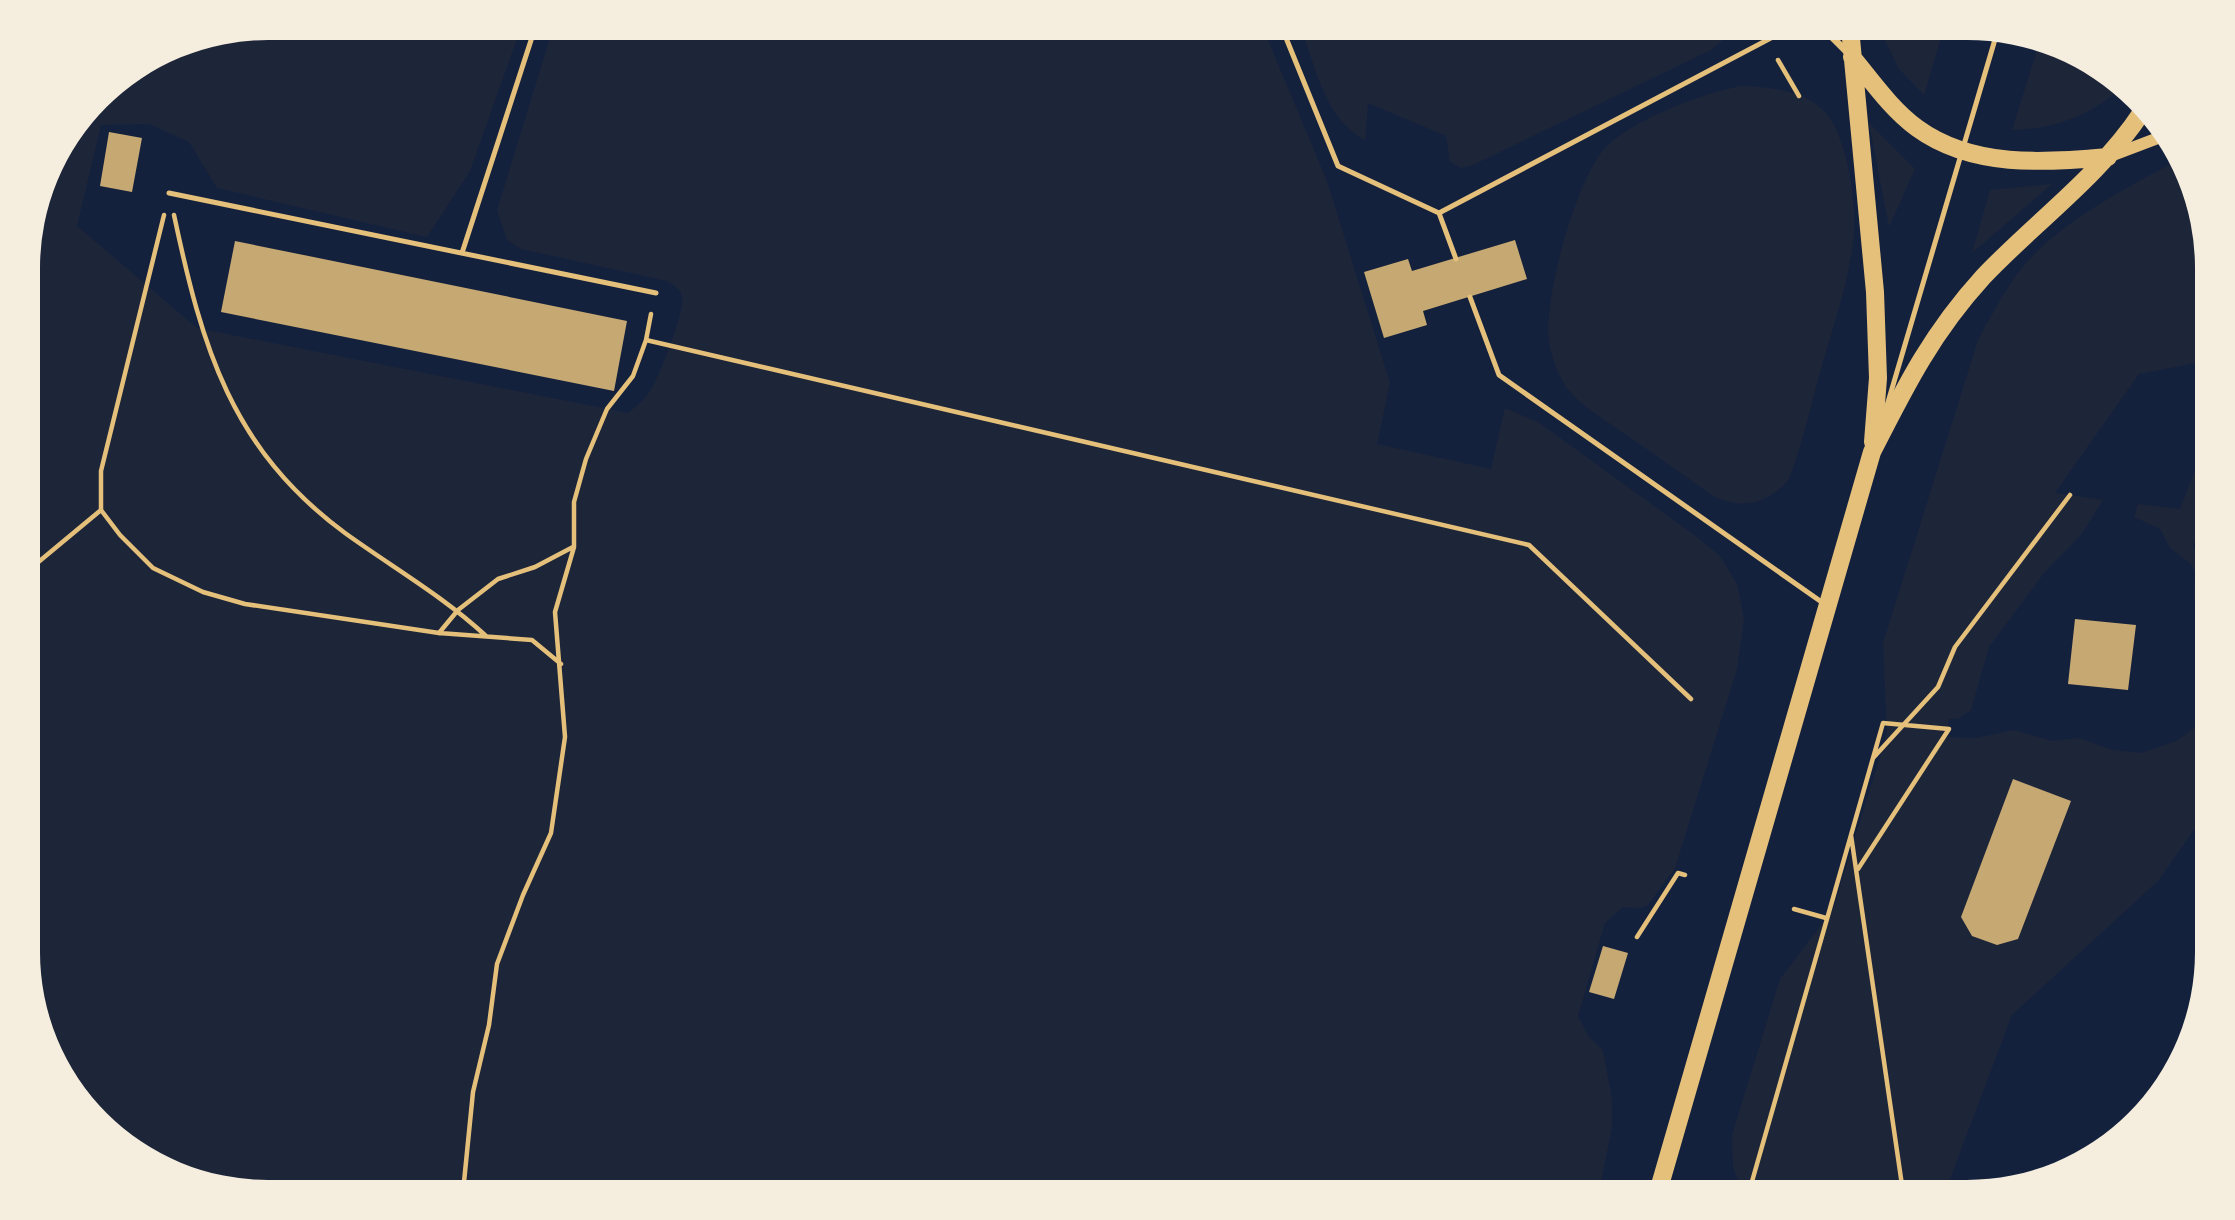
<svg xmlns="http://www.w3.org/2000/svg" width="2235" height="1220" font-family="'Sofia Sans Condensed',sans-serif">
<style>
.green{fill:#1d2539}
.building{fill:#c6a872}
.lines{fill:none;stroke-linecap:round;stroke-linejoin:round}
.path{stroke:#e5c07b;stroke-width:4.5}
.service{stroke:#e5c07b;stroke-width:5}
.minor{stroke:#e5c07b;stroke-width:7}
.tertiary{stroke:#e5c07b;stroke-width:12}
.primary{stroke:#e5c07b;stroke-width:18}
</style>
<rect width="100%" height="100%" fill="#14213d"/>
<path class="green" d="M268 28H521L470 171 427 237 217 188 189 142 149 124 101 125 77 226 197 328 628 413C635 407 643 401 648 394 658 382 686 309 682 296 680 288 673 285 667 281L521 249 507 240 497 210 553 28H1263L1327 181 1390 383 1377 444 1491 469 1505 408 1538 422 1697 537 1720 556 1737 584 1744 619 1737 669 1675 868 1648 905 1641 908 1623 907 1605 923 1578 1016 1589 1037 1603 1050 1612 1100V1127L1599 1192H268L148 1160 68 1085 30 983V237L53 162 110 88 177 46Z
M1301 28H1737L1711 50 1473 165 1461 168 1450 162 1446 136 1368 103 1365 140C1325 119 1316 69 1301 28Z
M1879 28H1944L1924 95 1899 69Z
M2038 47 2087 60 2119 90C2087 117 2054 129 2012 130Z
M1741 86C1769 87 1806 90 1826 113 1847 138 1856 199 1854 231 1851 276 1834 323 1822 366 1811 403 1803 443 1789 479 1769 504 1741 510 1713 496 1683 474 1652 453 1622 432 1603 418 1578 405 1565 385 1557 372 1551 356 1549 341 1543 299 1577 175 1607 146 1634 119 1703 93 1741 86Z
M1869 123 1915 169 1889 227Z
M2176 161 2206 252V361L2139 374 2055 493 2103 500 2081 535 2044 573 1989 647 1971 710 1958 719H1949L1947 737 1975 738 2014 730 2052 741 2080 738 2112 750 2141 753 2176 741 2193 729 2206 712V812L2159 880 2012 1015 1945 1192H1743L1733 1167 1732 1135 1780 979 1833 909 1887 734 1883 643 1978 340C1990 318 2002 295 2017 274 2056 223 2120 192 2176 161Z
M2052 184 1972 253 1990 190Z
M2206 442V511L2193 546 2206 571V615L2194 598 2195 572 2191 564 2170 548 2160 529 2134 517 2138 504 2180 509Z"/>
<path class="building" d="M109 132 142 138 132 192 100 186Z
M1515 240 1527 279 1423 311 1427 325 1384 338 1364 272 1408 259 1412 271Z
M235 241 627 321 614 391 221 312Z
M2075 619 2136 625 2128 690 2068 684Z
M2013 779 2071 801 2018 939 1997 945 1972 936 1961 917Z
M1603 946 1628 953 1614 999 1589 992Z"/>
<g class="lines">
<path class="path" d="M1778 60 1799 96
M164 215 101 471V510L120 535 153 568 203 592 245 604 439 633 532 640 561 664
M174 215C202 347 231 449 345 533 392 567 443 596 486 636
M651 314 646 340 1529 545 1691 699
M30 569 101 510
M439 633 458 610 498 579 535 567 573 547
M1874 757 1938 687 1955 647 2070 495
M1851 835 1903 1192
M1794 909 1826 918
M1637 937 1678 873 1685 875
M463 1192 473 1092 489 1025 497 964 523 895 551 833 565 737 555 612 574 547V502L586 459 607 409 633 376 646 340
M1749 1192 1883 723 1949 729 1858 869"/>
<path class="service" d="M1282 28 1338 166 1439 213
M169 193 656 293
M462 253 535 28
M1456 259 1439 213 1790 28
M1470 297 1499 375 1823 603
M1886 409 1996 36"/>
<path class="minor" d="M1823 28 1850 55"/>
<path class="tertiary" d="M2108 157 2166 135"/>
<path class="primary" d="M1850 28 1875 292 1878 378 1873 442
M1852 57C1872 81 1891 109 1917 128 1972 168 2044 163 2108 157
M1658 1192 1872 452C1906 385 1932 333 1983 277 2035 222 2100 176 2142 112"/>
</g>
<path d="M0 0H2235V1220H0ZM268 40H1967A228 228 0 0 1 2195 268V952A228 228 0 0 1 1967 1180H268A228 228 0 0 1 40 952V268A228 228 0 0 1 268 40Z" fill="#f5edde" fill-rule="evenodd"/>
</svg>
